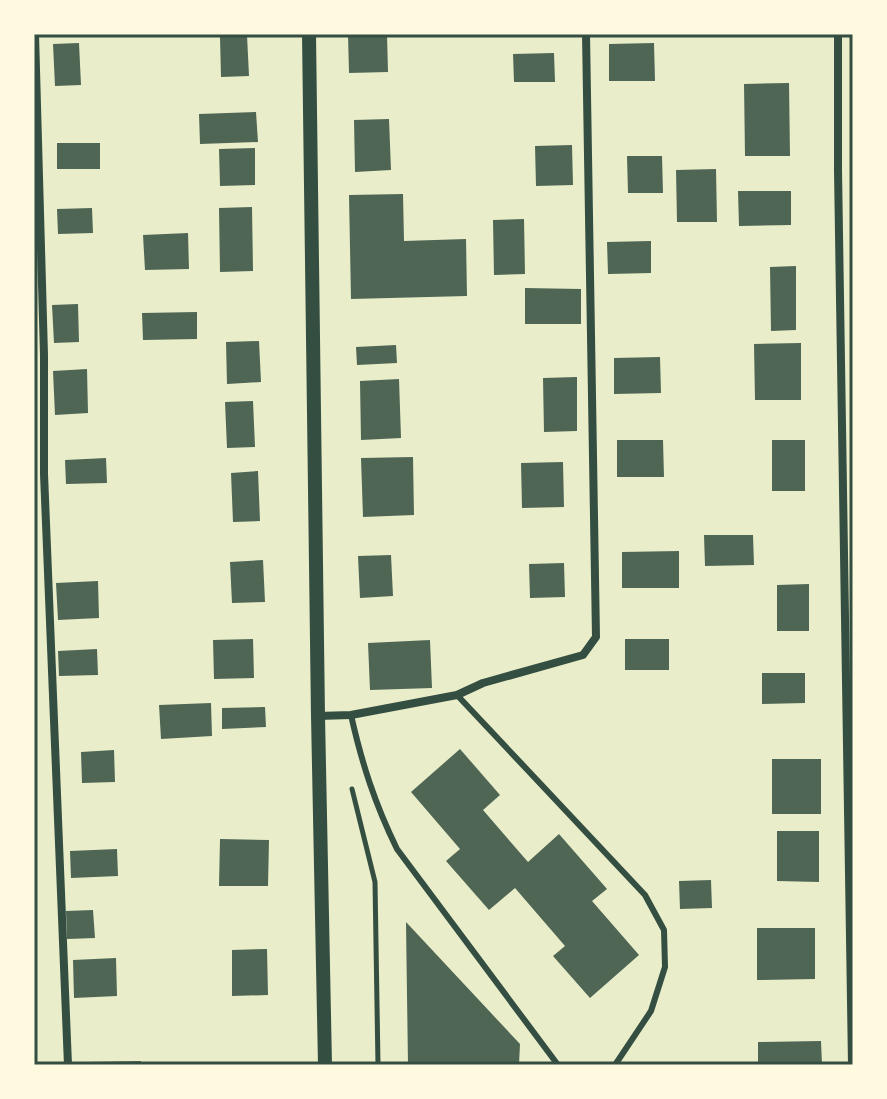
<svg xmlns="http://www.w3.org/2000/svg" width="887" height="1099" font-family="'Alegreya Sans',sans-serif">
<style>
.building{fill:#4f6655}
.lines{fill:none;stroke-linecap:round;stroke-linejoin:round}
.path{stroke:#344e41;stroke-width:5}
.service{stroke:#344e41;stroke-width:6}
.minor{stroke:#344e41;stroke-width:8}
.tertiary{stroke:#344e41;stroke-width:14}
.neatline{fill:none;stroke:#344e41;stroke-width:3}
</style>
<rect width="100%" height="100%" fill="#e9edc9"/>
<path class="building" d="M348 34H387L388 72 349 73Z
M247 35 249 76 221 77 220 37Z
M79 43 81 85 55 86 53 44Z
M654 43 655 81H609V44Z
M554 53 555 82H514L513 54Z
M789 83 790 156H745L744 84Z
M256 112 258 142 200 144 199 114Z
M389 119 391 170 355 172 354 120Z
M57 143H100V169H57Z
M572 145 573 185 536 186 535 146Z
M255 148V185L220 186 219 149Z
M627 156H662L663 193H628Z
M716 169 717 222H677L676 170Z
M738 191H791V225L739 226Z
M403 194 404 241 466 239 467 296 351 299 349 195Z
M252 207 253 271 220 272 219 208Z
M92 208 93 233 58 234 57 209Z
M524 219 525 274 494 275 493 220Z
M188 233 189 269 145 270 143 235Z
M651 241V273L608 274 607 242Z
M796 266V330L771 331 770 267Z
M525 288 581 289V324H525Z
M78 304 79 342 54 343 52 305Z
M197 312V339L143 340 142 313Z
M259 341 261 382 227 384 226 342Z
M801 343V400H755L754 344Z
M396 345 397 363 357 365 356 347Z
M660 357 661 393 614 394V358Z
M87 369 88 413 55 415 53 371Z
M577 377V431L544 432 543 378Z
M399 379 401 438 361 440 360 381Z
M253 401 255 447 227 448 225 402Z
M617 440H663L664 477H617Z
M772 440H805V491H772Z
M413 457 414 515 363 517 361 458Z
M106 458 107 483 66 484 65 460Z
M563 462 564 507 522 508 521 463Z
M258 471 260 521 233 522 231 473Z
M704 535H753L754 565 705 566Z
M679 551V588H622V552Z
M391 555 393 596 360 598 358 556Z
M263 560 265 602 232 603 230 562Z
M564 563 565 597 530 598 529 564Z
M98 581 99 618 58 620 56 583Z
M809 584V631H777V585Z
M253 639 254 678 214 679 213 640Z
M625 639H669V670H625Z
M430 640 432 688 370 690 368 643Z
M97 649 98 675 59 676 58 651Z
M762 673H805V703L762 704Z
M211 703 212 736 161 739 159 705Z
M265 707 266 727 222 729V708Z
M460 749 500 795 483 810 528 862 559 834 607 889 592 901 639 955 590 998 553 956 565 946 515 888 489 910 446 861 460 849 411 792Z
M114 750 115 782 82 783 81 752Z
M772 759H821V814H772Z
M777 831H819V882L777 881Z
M220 839 269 840 268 886H219Z
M117 849 118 876 71 878 70 851Z
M711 880 712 908 680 909 679 881Z
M93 910 95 938 67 939 66 911Z
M406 922 520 1044 519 1065H408Z
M757 928H815V979L757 980Z
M267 949 268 995 232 996V950Z
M116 958 117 996 74 998 73 960Z
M821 1041 822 1065H758V1042Z
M141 1061V1065H88V1062Z"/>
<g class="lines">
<path class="path" d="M352 789 375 882 378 1065"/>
<path class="service" d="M457 695 645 895 664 930 665 967 651 1011 615 1065
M351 715C362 764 375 804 397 849L558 1065"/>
<path class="minor" d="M35 34 44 355V474L68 1065
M838 34V170L852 1065
M318 716 351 715 457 695 483 683 583 655 596 637 586 34"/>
<path class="tertiary" d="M309 34 318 716 325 1065"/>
</g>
<rect width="887" height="1099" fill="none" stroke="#fefae0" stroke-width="72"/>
<rect x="36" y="36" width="815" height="1027" class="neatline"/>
</svg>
